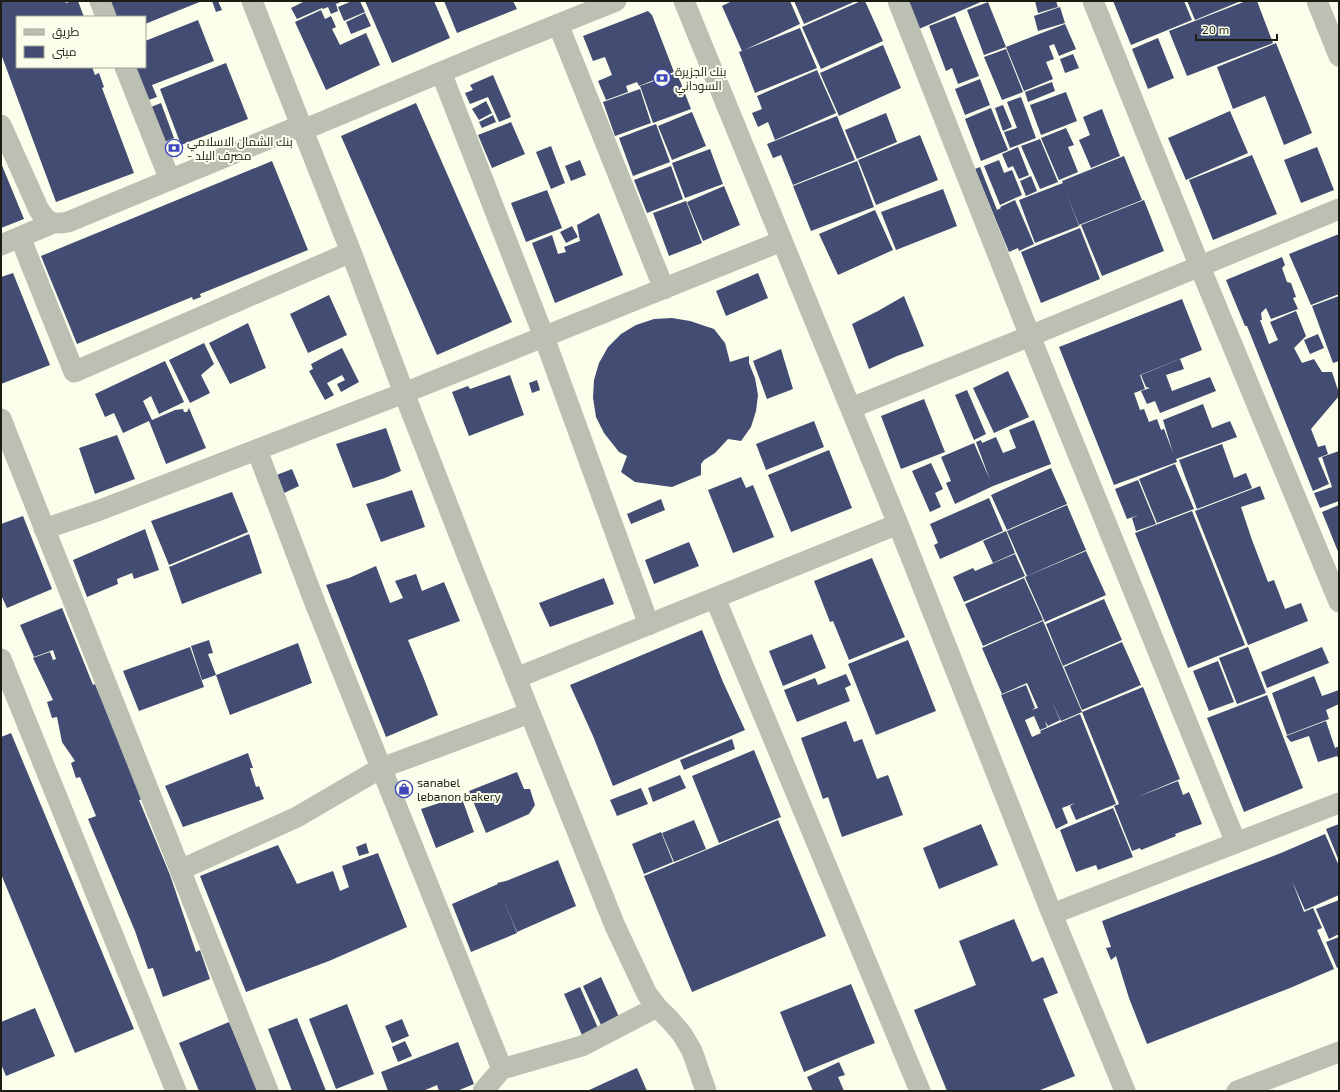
<svg xmlns="http://www.w3.org/2000/svg" width="1340" height="1092" font-family="'Exo 2',Cairo,sans-serif">
<style>
.building{fill:#434c72}
.lines{fill:none;stroke-linecap:round;stroke-linejoin:round}
.minor{stroke:#bcc0b2;stroke-width:21}
.labels{text-anchor:middle;dominant-baseline:central;stroke-width:4;stroke-linejoin:round;paint-order:stroke}
.poi-label{font-size:12px;fill:#1c1e13;stroke:#fafeeb;text-anchor:start}
</style>
<rect width="100%" height="100%" fill="#fafeeb"/>
<path class="building" d="M1 1H65L66 3 72 1H78L84 17H17V67H92L95 75 99 73 104 87 102 88 134 173 56 202 1 54Z
M107 1H202L145 24V17H114Z
M212 1H218L222 10 216 12Z
M305 1H343L336 4 338 11 331 14 328 7 323 9 322 8 297 19 291 8Z
M352 1H360L365 12 344 21 338 7Z
M365 1H434L450 38 392 63Z
M444 1H513L517 9 457 33Z
M732 1H790L800 24 742 51 722 6Z
M794 1H856L804 24Z
M861 1H865L883 41 821 69 802 27Z
M906 1H983L919 29Z
M1035 1H1056L1058 7 1038 13Z
M1113 1H1184L1192 20 1131 45Z
M1187 1H1241L1195 20Z
M1246 1H1257L1273 43 1187 76 1169 31Z
M988 2 1006 47 984 55 967 10Z
M1060 7 1065 23 1038 31 1034 16Z
M321 10 325 19 331 16 336 27 332 29 340 45 366 33 380 65 326 90 295 22Z
M648 11 652 15 674 72 639 86 637 82 626 86 628 92 606 100 598 81 612 75 605 57 593 61 583 36Z
M365 13 371 26 351 34 346 22Z
M955 16 979 76 958 84 952 68 946 71 929 26Z
M198 20 214 61 152 85 157 97 146 101 133 67H145V41Z
M1065 24 1076 49 1059 56 1054 44 1049 46 1054 59 1046 62 1053 79 1024 91 1006 47Z
M800 28 817 68 755 93 739 52Z
M1158 38 1174 78 1148 89 1132 49Z
M1276 43 1312 133 1284 145 1265 96 1233 109 1217 67Z
M883 45 901 88 839 116 820 73Z
M1006 49 1023 92 1002 100 984 57Z
M1073 54 1079 68 1065 73 1060 59Z
M226 63 248 119 181 145 160 89Z
M817 70 836 113 775 140 768 122 758 127 752 113 762 109 757 96Z
M677 73 691 109 653 123 640 86Z
M493 75 511 117 499 122 488 97 470 104 465 93 473 90 470 85Z
M980 79 990 105 965 115 955 89Z
M1052 82 1055 91 1028 102 1025 92Z
M640 89 651 123 615 136 603 102Z
M1066 92 1077 121 1041 135 1030 105Z
M1021 97 1036 138 1010 148 1004 132 1017 128 1007 102Z
M486 101 492 113 479 120 472 109Z
M161 103 174 138 165 142 151 107Z
M416 103 512 322 437 355 341 136Z
M1003 105 1012 127 1003 131 995 108Z
M991 108 1008 150 981 161 965 119Z
M1102 109 1120 156 1091 168 1079 140 1090 135 1083 117Z
M1230 111 1248 153 1186 180 1168 138Z
M692 112 706 146 672 160 658 126Z
M886 113 897 142 857 159 845 130Z
M493 115 496 122 482 128 479 122Z
M837 116 855 160 793 185 781 155 773 158 767 144Z
M511 122 525 154 492 168 478 135Z
M656 124 670 162 633 176 619 138Z
M1066 128 1074 145 1068 147 1078 172 1059 180 1041 138Z
M920 135 938 180 876 205 858 160Z
M1040 139 1058 182 1040 189 1021 146Z
M551 146 565 183 551 189 536 152Z
M1018 147 1029 175 1019 179 1013 166 1008 168 1002 154Z
M1317 147 1334 190 1301 203 1284 160Z
M710 149 723 184 685 198 672 163Z
M1252 155 1277 214 1213 240 1189 180Z
M1124 156 1142 200 1079 225 1066 193 1079 226 1035 243 1019 200 1063 183 1062 181Z
M580 160 586 175 571 181 565 166Z
M999 160 1004 173 1012 170 1022 195 1000 205 984 166Z
M272 161 308 250 200 294 201 297 193 300 192 297 77 344 41 256Z
M857 161 874 207 811 231 793 186Z
M1 163 24 219 1 228Z
M671 166 683 199 647 213 634 180Z
M980 167 997 210 1001 208 1000 207 1015 200 1034 244 1019 251 1018 248 1009 252 975 169Z
M1031 176 1037 191 1026 196 1020 181Z
M724 186 740 225 703 241 687 202Z
M943 189 957 226 896 250 881 212Z
M547 190 562 228 526 242 511 203Z
M1144 200 1164 251 1102 276 1081 225Z
M686 201 702 243 669 256 653 213Z
M875 210 893 250 838 275 819 234Z
M599 213 623 275 555 303 532 243 552 235 558 254 566 252 564 247 580 241 577 225Z
M572 226 578 237 566 243 560 232Z
M1080 228 1100 279 1041 303 1021 252Z
M1339 234V294L1311 305 1289 254Z
M1282 257 1285 265 1282 268 1287 282 1291 283 1296 297 1293 298 1298 309 1271 319 1266 308 1261 313 1262 320H1260L1269 344 1278 340 1270 322 1296 311 1306 336 1294 348 1302 363 1314 359 1322 372H1332L1339 393V396L1311 429 1318 447 1325 445 1328 454 1318 458 1329 484 1313 491 1247 326H1245L1226 280Z
M13 273 50 365 1 384V277Z
M758 273 768 298 726 316 716 291Z
M329 295 347 335 308 353 290 314Z
M904 296 924 346 897 356 869 369 852 324 878 311Z
M1339 296V361L1333 363 1312 306Z
M1182 299 1202 350 1140 375 1145 389 1134 393 1140 410 1144 409 1149 422 1157 419 1161 430 1164 429 1173 453 1163 420 1203 404 1212 428 1230 421 1237 437 1176 459 1177 462 1114 485 1059 347Z
M672 318 690 321 714 329 725 343 730 362 749 356V363L755 378 758 395 756 411 751 427 741 441 728 439 715 453 704 460 701 464V475L672 487 635 482 621 472 627 456 619 452 604 433 596 417 593 398 594 380 599 363 608 347 621 334 636 325 654 319Z
M248 323 266 368 230 384 209 343Z
M1318 334 1324 348 1310 354 1304 340Z
M204 343 214 364 201 375 210 393 190 403 169 360Z
M342 348 359 382 341 392 337 384 345 380 342 375 327 383 334 395 325 400 309 371 313 369 311 364Z
M781 349 793 389 767 399 753 361Z
M1180 359 1184 369 1166 375 1172 391 1210 377 1216 391 1160 413 1155 401 1147 404 1141 391 1150 388 1146 387 1141 375Z
M165 361 184 402 159 414 151 396 143 401 152 420 175 410 183 409 184 412H187L189 408 206 448 166 464 149 421 123 433 114 413 105 417 95 394Z
M1008 371 1029 417 994 433 973 388Z
M510 375 524 415 469 436 452 392 468 386 470 389Z
M537 380 540 390 532 393 529 383Z
M967 390 986 434 974 440 955 395Z
M924 399 945 452 901 469 881 416Z
M1034 420 1051 464 993 486 955 504 946 483 951 481 941 457 974 443 990 480 976 442 981 440 982 443 996 437 1003 453 1016 448 1009 430Z
M814 421 824 447 766 470 756 444Z
M386 428 401 471 385 478 353 488 336 444Z
M117 435 135 479 95 494 79 448Z
M1222 444 1234 478 1246 473 1252 488 1197 509 1179 460Z
M829 450 852 508 791 532 768 475Z
M1339 451V501L1320 508 1314 493 1332 487 1322 457Z
M931 463 943 489 935 493 941 507 930 512 912 471Z
M1175 464 1194 509 1157 523 1139 479Z
M1051 468 1067 504 1007 530 991 495Z
M292 469 299 486 282 494 274 476Z
M741 477 746 488 753 485 774 537 733 553 708 490Z
M1138 480 1156 524 1136 531 1132 518 1139 515 1127 519 1115 489Z
M1260 486 1265 499 1241 507 1252 540 1268 582 1274 580 1285 609 1301 603 1308 621 1248 645 1195 511Z
M412 490 425 527 381 542 366 504Z
M232 492 248 532 169 565 151 521Z
M989 498 1003 531 940 559 934 545 938 543 930 524Z
M661 499 665 510 631 524 627 514Z
M1067 505 1086 550 1027 576 1007 531Z
M1339 505V554L1322 512Z
M1192 511 1245 645 1188 668 1135 533Z
M23 516 52 589 7 608 1 595V524Z
M145 529 159 570 134 579 132 573 117 579 118 584 87 597 73 560Z
M1006 531 1015 553 993 563 983 541Z
M249 534 262 573 182 604 169 567Z
M689 542 699 566 654 584 645 560Z
M1086 551 1106 595 1045 622 1025 577Z
M1015 554 1025 576 964 602 953 577 973 568 975 571Z
M872 558 905 637 849 660 833 621 830 622 814 581Z
M376 566 390 603 403 598 395 581 416 574 422 591 444 582 460 621 408 640 424 679 438 715 386 737 326 585 349 578Z
M604 578 614 604 550 627 539 603Z
M1024 578 1043 620 983 646 965 604Z
M1104 599 1122 640 1063 666 1046 624Z
M62 608 93 685 95 684 143 799 139 800 170 875 196 952 200 950 210 979 163 997 153 968 148 969 135 931 88 819 96 816 80 777 76 778 71 763 75 761 62 742 57 717 52 718 47 702 53 700 33 658 50 652 53 660 56 659 53 650 34 657 20 625Z
M1043 621 1082 712 1061 721 1052 702 1060 720 1048 726 1045 721 1047 727 1040 730 1034 716 1025 720 1032 737 1041 733 1040 731 1080 714 1116 804 1076 820 1070 806 1075 803 1062 808 1068 823 1056 829 1001 695 1026 685 1035 708 1031 710 1038 708 1027 683 1002 694 982 648Z
M702 630 723 682 745 730 613 786 593 736 570 685Z
M812 634 826 668 783 686 769 651Z
M209 640 213 653 208 654 216 675 298 643 312 683 230 715 216 675 202 680 191 646Z
M908 640 936 711 876 735 848 664Z
M1122 642 1141 685 1082 710 1064 667Z
M190 647 204 687 139 711 123 671Z
M1248 647 1266 693 1237 704 1219 658Z
M1322 647 1329 663 1267 688 1261 672Z
M1218 661 1234 702 1209 711 1193 671Z
M846 674 851 685 845 688 850 701 797 722 784 690 815 678 818 685Z
M1314 676 1322 696 1339 690V704L1326 710 1329 719 1287 735 1272 693Z
M1143 687 1180 779 1135 798 1178 781 1183 795 1189 792 1202 824 1175 834 1176 836 1141 850 1140 848 1132 851 1114 806 1119 804 1082 712Z
M1267 695 1303 788 1244 812 1207 718Z
M846 721 854 742 862 739 877 779 888 775 903 815 842 837 828 797 823 799 801 738Z
M1326 721 1335 748 1339 746V760L1337 756 1318 762 1309 736 1291 742 1286 736Z
M11 733 134 1029 75 1053 1 874V737Z
M732 739 735 749 684 770 680 760Z
M754 750 781 817 719 843 692 776Z
M248 753 253 768H250L256 787 259 786 264 799 183 827 165 786Z
M517 772 524 789H530L535 805 529 814 486 833 469 791Z
M680 775 686 788 653 802 648 788Z
M641 788 648 804 617 816 610 800Z
M461 796 474 832 436 848 421 809Z
M1113 808 1133 857 1098 870 1096 865 1076 872 1060 830Z
M694 820 706 849 674 862 662 833Z
M778 820 826 936 692 992 644 876Z
M981 824 998 865 939 889 923 848Z
M1339 824V861L1326 829Z
M661 832 673 862 644 874 632 844Z
M1325 834 1339 866V895L1305 910 1292 881 1304 912 1313 908 1322 928 1317 930 1334 969 1290 988 1147 1044 1129 998 1116 956 1111 960 1106 948 1111 947 1102 921 1281 853Z
M366 843 369 853 359 856 356 847Z
M278 845 297 884 333 871 340 891 349 887 342 866 378 853 407 927 329 961 246 992 200 876Z
M558 860 576 906 517 932 501 894 517 933 471 952 452 904 498 884 497 883 506 881Z
M1339 900V934L1329 939 1316 909Z
M1014 919 1032 962 1043 957 1058 993 1043 999 1075 1076 1038 1091H947L914 1010 976 985 959 941Z
M1339 937V967L1337 968 1326 942Z
M601 977 619 1017 601 1025 583 986Z
M851 984 875 1043 804 1072 780 1012Z
M580 987 598 1028 582 1035 564 994Z
M347 1004 374 1074 336 1089 309 1019Z
M35 1008 55 1056 6 1076 1 1064V1022Z
M297 1018 326 1091H292L268 1029Z
M402 1019 409 1036 392 1043 385 1026Z
M229 1022 258 1091H199L179 1043Z
M405 1041 412 1056 398 1062 392 1047Z
M458 1042 474 1084 457 1091H439L437 1085 423 1091H388L381 1072Z
M839 1062 845 1075 838 1077 844 1091H813L807 1077Z
M637 1068 647 1091H587Z"/>
<g class="lines">
<path class="minor" d="M100 1 106 17
M252 1 351 252 404 393 473 570 615 926 647 994 657 1007 670 1020 682 1034 692 1051 706 1091
M684 1 898 524 1052 914 1125 1091
M898 1 1030 336 1236 843
M1093 1 1200 267 1339 602
M1317 1 1339 56
M558 24 664 289
M125 67 170 180
M441 72 544 337 649 625
M1 125 39 210C48 223 52 225 68 222L302 125
M303 130 487 53 616 1
M20 237 74 372 351 252
M1 245 53 223
M851 408 1030 336 1339 209
M1 419 268 1091
M257 450 315 603 502 1069
M44 529 100 510 404 393 782 241
M715 598 920 1091
M1 659 176 1091
M516 678 898 524
M180 870 297 817 381 768 530 713
M1052 914 1339 803
M483 1091 502 1069 582 1046 657 1007
M1237 1091 1339 1052"/>
</g>
<defs>
<symbol id="bank-ring" viewBox="-11 -11 22 22"><circle r="9.5" fill="#fafeeb" stroke="#3f49bd" stroke-width="1.5"/><path d="M-6-4H6V4H-6ZM0-2.3a2.3 2.3 0 1 0 0 4.6a2.3 2.3 0 1 0 0-4.6Z" fill="#3f49bd"/></symbol>
<symbol id="shop-ring" viewBox="-11 -11 22 22"><circle r="9.5" fill="#fafeeb" stroke="#3f49bd" stroke-width="1.5"/><path d="M-5-2.5h2.3a2.7 3.5 0 0 1 5.4 0H5L5.5 6h-11ZM-1.5-2.5h3a1.5 2.3 0 0 0-3 0Z" fill="#3f49bd"/></symbol>
</defs>
<g fill-rule="evenodd">
<use href="#bank-ring" x="652" y="68" width="20" height="20"/>
<use href="#bank-ring" x="164" y="138" width="20" height="20"/>
<use href="#shop-ring" x="394" y="779" width="20" height="20"/>
</g>
<g class="labels">
<g class="poi-label">
<text x="675" y="71">بنك الجزيرة<tspan x="675" dy="14">السوداني</tspan></text>
<text x="187" y="141">بنك الشمال الاسلامي<tspan x="187" dy="14">- مصرف البلد</tspan></text>
<text x="417" y="782">sanabel<tspan x="417" dy="14">lebanon bakery</tspan></text>
</g>
</g>
<rect width="1340" height="1092" fill="none" stroke="#1c1e13" stroke-width="4"/>
<rect x="16" y="16" width="130" height="52" fill="#fafeeb" stroke="#a1a495"/>
<rect x="24" y="29" width="20" height="6" fill="#bcc0b2" stroke="#a1a495"/>
<text x="52" y="36" font-size="12" fill="#1c1e13">طريق</text>
<rect x="24" y="46" width="20" height="12" fill="#434c72" stroke="#a1a495"/>
<text x="52" y="56" font-size="12" fill="#1c1e13">مبنى</text>
<path d="M1196 34v6h81v-6" fill="none" stroke="#1c1e13" stroke-width="2"/>
<text x="1202" y="34" font-size="12" fill="#1c1e13" stroke="#fafeeb" stroke-width="3" paint-order="stroke">20 m</text>
</svg>
